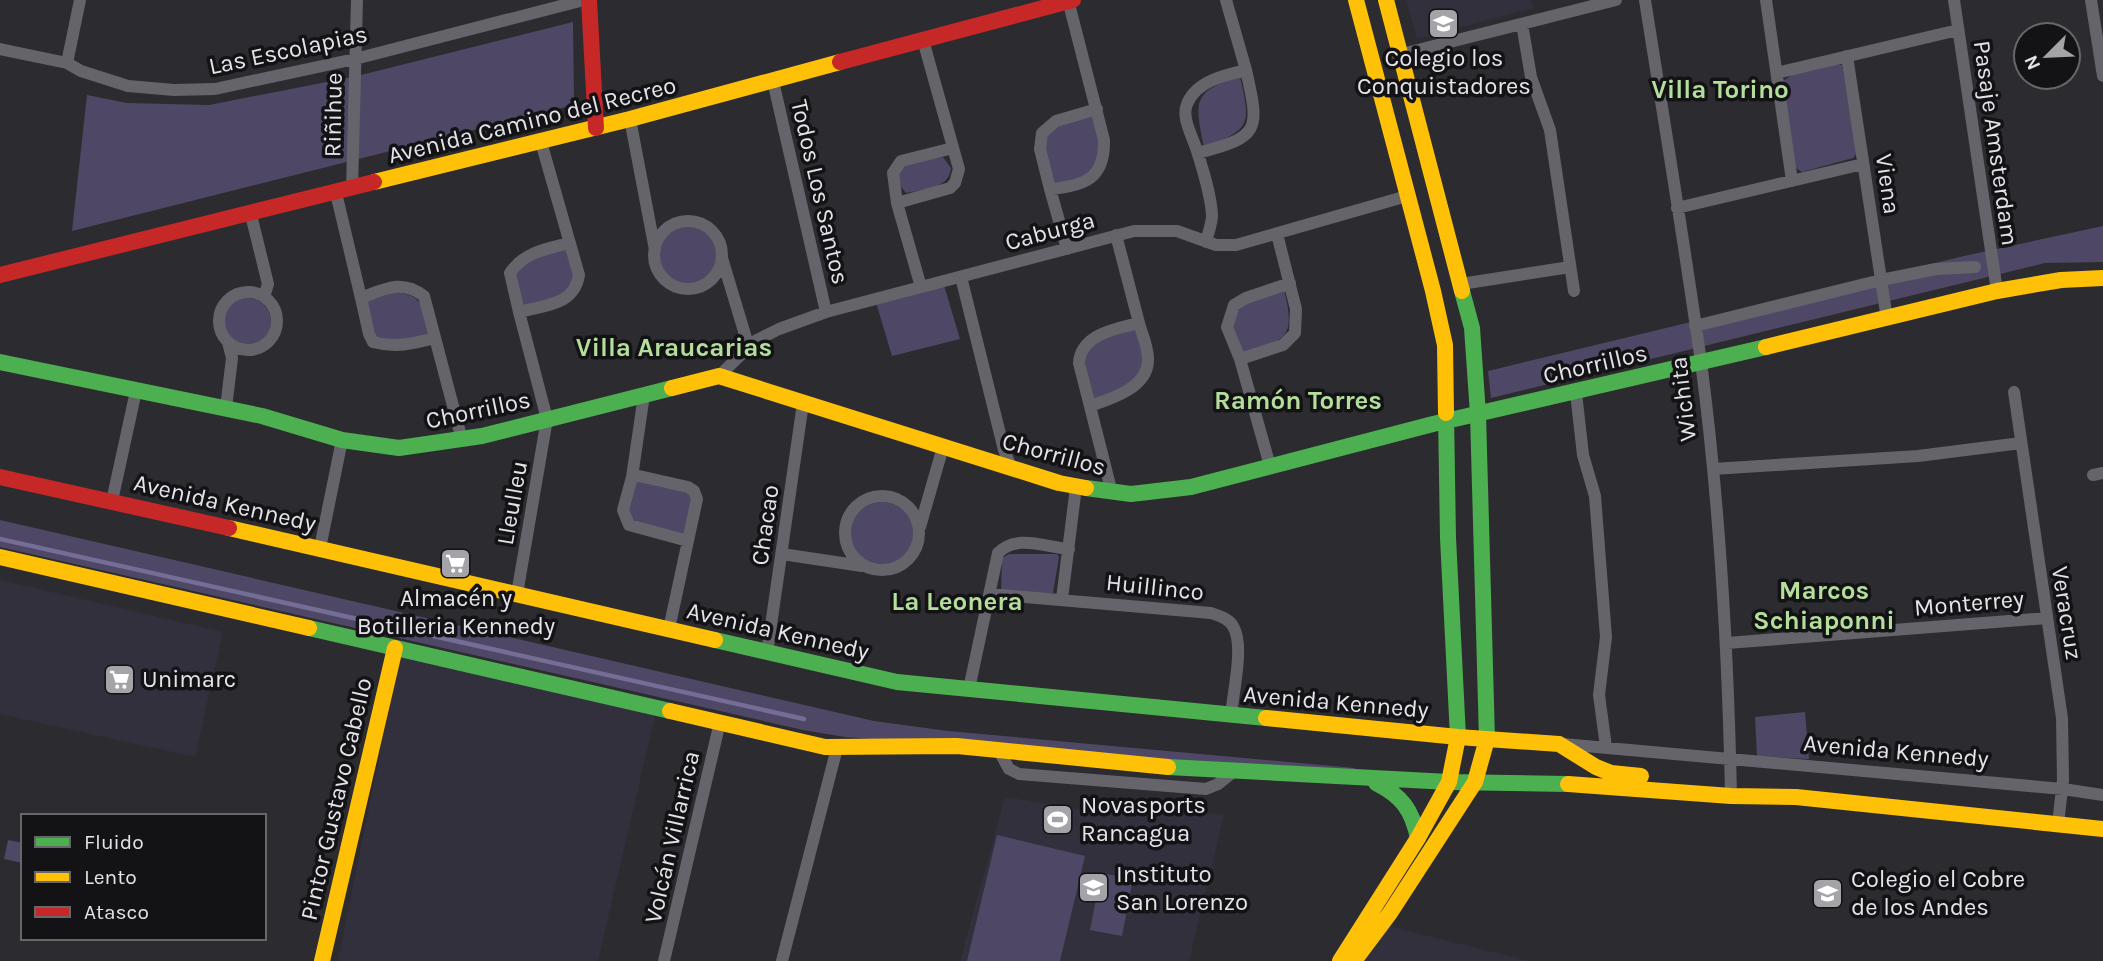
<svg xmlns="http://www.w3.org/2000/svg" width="2103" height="961" font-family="Karla,sans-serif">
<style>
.built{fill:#32303c}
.green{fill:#4e4866}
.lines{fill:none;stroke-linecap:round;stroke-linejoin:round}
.stream{stroke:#746d95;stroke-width:4.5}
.street{stroke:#65646a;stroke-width:12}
.fast{stroke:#4caf50;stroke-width:16}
.slow{stroke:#ffc107;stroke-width:16}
.jam{stroke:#c62828;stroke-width:16}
.labels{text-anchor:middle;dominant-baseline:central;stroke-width:7;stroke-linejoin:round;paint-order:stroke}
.street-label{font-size:24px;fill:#e4e3e9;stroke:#131316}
.poi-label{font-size:24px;fill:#e4e3e9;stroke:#131316;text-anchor:start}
.neighbourhood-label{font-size:26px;font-weight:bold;fill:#b4de9b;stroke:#131316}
</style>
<rect width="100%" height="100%" fill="#2c2b2f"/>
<path class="built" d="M1406 0H1531L1534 8 1417 39Z
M0 580 223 632 195 757 0 714Z
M400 654 655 716 598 961H338Z
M1005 797 1108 814 1110 802 1224 815 1189 961H960Z
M1384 925 1529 961H1360Z"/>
<path class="green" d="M573 22 574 105 72 231 87 95 127 103 209 105 357 76Z
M1834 63 1842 65 1857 153 1853 158 1802 172 1796 168 1783 81 1795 73Z
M1240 76C1251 126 1251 128 1204 148 1195 102 1191 92 1240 76Z
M1091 114 1100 141 1097 163 1082 179 1053 184C1039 128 1038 134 1091 114Z
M943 157 951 168C949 189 924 189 906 193L898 183 897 171 903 164Z
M658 255a30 30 0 1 1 60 0a30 30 0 1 1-60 0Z
M2103 226V262L2045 263 1491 398 1488 371 1964 256Z
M567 248 575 275 562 297 522 306 514 274 525 261Z
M943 282 960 339 892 356 875 299Z
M1284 290C1297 339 1284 341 1241 354 1238 346 1232 334 1232 326 1234 299 1263 295 1284 290Z
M395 292C426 296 421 307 428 334L403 341 376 337 367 301Z
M223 322a24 24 0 1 1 48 0a24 24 0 1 1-48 0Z
M1136 328C1138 337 1142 346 1143 355 1146 383 1113 391 1093 400L1084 356 1094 343Z
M635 480 687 491 693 499 685 536 631 522 627 510Z
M850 534a32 32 0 1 1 64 0a32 32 0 1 1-64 0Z
M0 520 874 721 948 731 1355 768 1354 773 845 737 803 730 0 547Z
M1009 554H1057L1059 557 1053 593H1001L1002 558Z
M1805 712 1809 759 1757 756 1755 717Z
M997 835 1085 856 1060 961H967Z
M8 840 23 843V863L4 859Z
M1101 873 1133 879 1122 936 1090 930Z"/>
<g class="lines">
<path class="stream" d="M0 539 804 719"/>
<path class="street" d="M1645 0C1664 121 1684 241 1701 362 1720 506 1728 651 1731 796
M1766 0 1792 181
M1954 0 1997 291
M2091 0 2103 76
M1522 24 1531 77 1550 130 1574 291
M0 49 67 63 81 71 128 86 174 90 215 89 355 59 584 0
M1402 54 1616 0
M1847 56 1887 319
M67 63 80 0
M1777 73 1958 30
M773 81 826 312
M630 119 655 250
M1198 153C1260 137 1260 131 1246 70
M352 189 357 0
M1050 189 1040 149 1042 133 1056 121 1097 109
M336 193 361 298C385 289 401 279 424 296L462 440
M897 203 893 173 901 161 953 148
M1677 208 1863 164
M251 215 268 284 264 297
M654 255a34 34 0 1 1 68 0a34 34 0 1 1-68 0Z
M1116 235 1139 323
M1206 242C1208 233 1212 224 1212 215 1211 195 1203 170 1197 151 1193 137 1181 118 1187 104 1196 81 1225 75 1246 70L1226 0
M1067 249 1050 189C1084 186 1105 179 1104 140L1068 0
M722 258 749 348
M961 277 1004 450 1011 467
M1461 284 1570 267
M921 287 897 203 950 188 955 183 959 169 923 40
M219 321a29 29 0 1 1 58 0a29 29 0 1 1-58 0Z
M361 298 369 334 373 342C395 348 412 344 435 338
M519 312 510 273C524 252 546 249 570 243
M1695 326 1881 280 1936 269 1975 267
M1240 359 1227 327 1234 305 1246 298 1290 283
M719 376 755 341 779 329 826 312 1134 231H1177L1216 245H1236L1407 196
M2014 392 2062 718 2063 780 2058 824
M1576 393 1583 455 1595 496 1606 637 1599 695 1606 747
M644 395 632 477 639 476 688 487 694 491 697 499 669 629
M1090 406C1111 399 1147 388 1148 361 1149 349 1142 334 1139 323 1116 329 1081 334 1079 363L1112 493
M226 408 232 358 228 342
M1270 466 1240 359 1283 345 1295 333 1296 309 1277 234
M1713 469 1918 456 2021 443
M2093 475 2103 473
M632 477 623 510 629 525 688 541
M845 533a37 37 0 1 1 74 0a37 37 0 1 1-74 0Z
M112 501 136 391
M920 527 943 447
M320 548 342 440
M782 554 862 566
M517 594 547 419 519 312C544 305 574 306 579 275L541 142
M990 594 1211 613C1220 616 1230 619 1234 628 1244 647 1233 693 1231 715
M1062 599 1076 487
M1727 643 2047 618
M767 653 803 403
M969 689 998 553C1016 534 1045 547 1069 549
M1563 744 2063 789 2103 795
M998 749 1009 769 1019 774 1206 789 1218 784 1233 772
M664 961 720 722
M782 961 837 748"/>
<path class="fast" d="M1462 291 1472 328 1478 414 1487 739
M0 362 262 416 342 440 399 448 482 436 672 388
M1446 413 1448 538 1458 737
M1086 488 1131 494 1191 487 1433 424 1766 347
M309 628 670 711
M715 640 897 682 1266 718
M1168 767 1449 782 1568 784
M1376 783C1402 796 1412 810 1418 838"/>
<path class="slow" d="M1356 0 1433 291 1445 345 1446 413
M1386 0 1462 291
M374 182 630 119 840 62
M1766 347 1997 291 2061 280 2103 278
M672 388 719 376 1059 483 1086 488
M229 528 715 640
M0 557 309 628
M670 711 825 747 957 746 1168 767
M1266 718 1458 737 1559 744 1596 767 1611 773 1641 776
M1568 784 1731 796 1796 797 2103 829
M322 961 395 648
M1340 961 1418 838 1449 782 1458 737
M1354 961 1390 913 1475 782 1487 739"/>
<path class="jam" d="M589 0 596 128
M840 62 1073 0
M0 275 374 182
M0 477 229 528"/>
</g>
<defs>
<symbol id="school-square" viewBox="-11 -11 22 22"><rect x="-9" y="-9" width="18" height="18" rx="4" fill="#a4a3a8" stroke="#131316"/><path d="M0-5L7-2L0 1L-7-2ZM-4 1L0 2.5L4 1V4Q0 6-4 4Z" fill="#fff"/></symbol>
<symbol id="supermarket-square" viewBox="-11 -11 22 22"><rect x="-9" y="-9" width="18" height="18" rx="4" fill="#a4a3a8" stroke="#131316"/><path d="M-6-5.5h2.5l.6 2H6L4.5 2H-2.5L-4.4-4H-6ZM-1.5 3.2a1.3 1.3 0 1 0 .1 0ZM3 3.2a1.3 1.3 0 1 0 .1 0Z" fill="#fff"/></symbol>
<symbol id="stadium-square" viewBox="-11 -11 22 22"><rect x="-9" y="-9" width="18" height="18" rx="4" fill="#a4a3a8" stroke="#131316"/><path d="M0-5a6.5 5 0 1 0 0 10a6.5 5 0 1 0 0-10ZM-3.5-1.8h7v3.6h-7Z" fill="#fff"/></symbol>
</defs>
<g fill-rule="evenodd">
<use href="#school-square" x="1426" y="6" width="35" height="35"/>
<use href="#supermarket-square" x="438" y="546" width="35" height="35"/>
<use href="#supermarket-square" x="102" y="662" width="35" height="35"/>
<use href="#stadium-square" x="1040" y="802" width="35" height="35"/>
<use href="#school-square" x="1076" y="870" width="35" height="35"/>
<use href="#school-square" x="1810" y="876" width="35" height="35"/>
</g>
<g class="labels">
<g class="street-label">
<text transform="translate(288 50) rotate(-12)">Las Escolapias</text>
<text transform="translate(333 115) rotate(-89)">Riñihue</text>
<text transform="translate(532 120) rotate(-14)">Avenida Camino del Recreo</text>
<text transform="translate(1996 143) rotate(82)">Pasaje Amsterdam</text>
<text transform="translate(1888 184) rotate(82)">Viena</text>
<text transform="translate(820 192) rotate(77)">Todos Los Santos</text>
<text transform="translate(1050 231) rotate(-15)">Caburga</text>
<text transform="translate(1595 364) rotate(-13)">Chorrillos</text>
<text transform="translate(1683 399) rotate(-97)">Wichita</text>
<text transform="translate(478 410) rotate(-12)">Chorrillos</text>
<text transform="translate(1054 454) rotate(15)">Chorrillos</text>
<text transform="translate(225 503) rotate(13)">Avenida Kennedy</text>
<text transform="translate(512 503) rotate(-80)">Lleulleu</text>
<text transform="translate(765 525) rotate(-82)">Chacao</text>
<text transform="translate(1155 587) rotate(6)">Huillinco</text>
<text transform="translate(1969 603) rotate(-5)">Monterrey</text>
<text transform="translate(2067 613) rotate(81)">Veracruz</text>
<text transform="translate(778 631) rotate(13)">Avenida Kennedy</text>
<text transform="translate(1336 702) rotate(5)">Avenida Kennedy</text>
<text transform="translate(1896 751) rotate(5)">Avenida Kennedy</text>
<text transform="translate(336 799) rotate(-77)">Pintor Gustavo Cabello</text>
<text transform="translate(672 837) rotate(-77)">Volcán Villarrica</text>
</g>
<g class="poi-label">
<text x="1444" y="58" text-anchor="middle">Colegio los<tspan x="1444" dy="28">Conquistadores</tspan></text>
<text x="456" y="598" text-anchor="middle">Almacén y<tspan x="456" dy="28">Botilleria Kennedy</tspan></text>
<text x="142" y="679">Unimarc</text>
<text x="1081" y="805">Novasports<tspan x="1081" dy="28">Rancagua</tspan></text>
<text x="1116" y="874">Instituto<tspan x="1116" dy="28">San Lorenzo</tspan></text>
<text x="1851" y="879">Colegio el Cobre<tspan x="1851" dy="28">de los Andes</tspan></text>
</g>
<g class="neighbourhood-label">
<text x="1720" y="89">Villa Torino</text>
<text x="674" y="347">Villa Araucarias</text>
<text x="1298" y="400">Ramón Torres</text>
<text x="1824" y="590">Marcos<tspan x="1824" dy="30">Schiaponni</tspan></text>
<text x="957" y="601">La Leonera</text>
</g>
</g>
<rect x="21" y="814" width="245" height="126" fill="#131316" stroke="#67666a" stroke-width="2"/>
<rect x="35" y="837" width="35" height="10" fill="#4caf50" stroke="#67666a" stroke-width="2"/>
<text x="84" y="849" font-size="21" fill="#e4e3e9">Fluido</text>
<rect x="35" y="872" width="35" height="10" fill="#ffc107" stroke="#67666a" stroke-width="2"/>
<text x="84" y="884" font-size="21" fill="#e4e3e9">Lento</text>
<rect x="35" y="907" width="35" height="10" fill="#c62828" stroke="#67666a" stroke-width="2"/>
<text x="84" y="919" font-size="21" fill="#e4e3e9">Atasco</text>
<g transform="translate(2047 56) rotate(246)"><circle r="33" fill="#131316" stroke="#67666a" stroke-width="2"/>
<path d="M0-5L12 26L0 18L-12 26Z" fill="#a4a3a8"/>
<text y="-10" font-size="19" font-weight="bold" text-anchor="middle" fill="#e4e3e9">N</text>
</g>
</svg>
